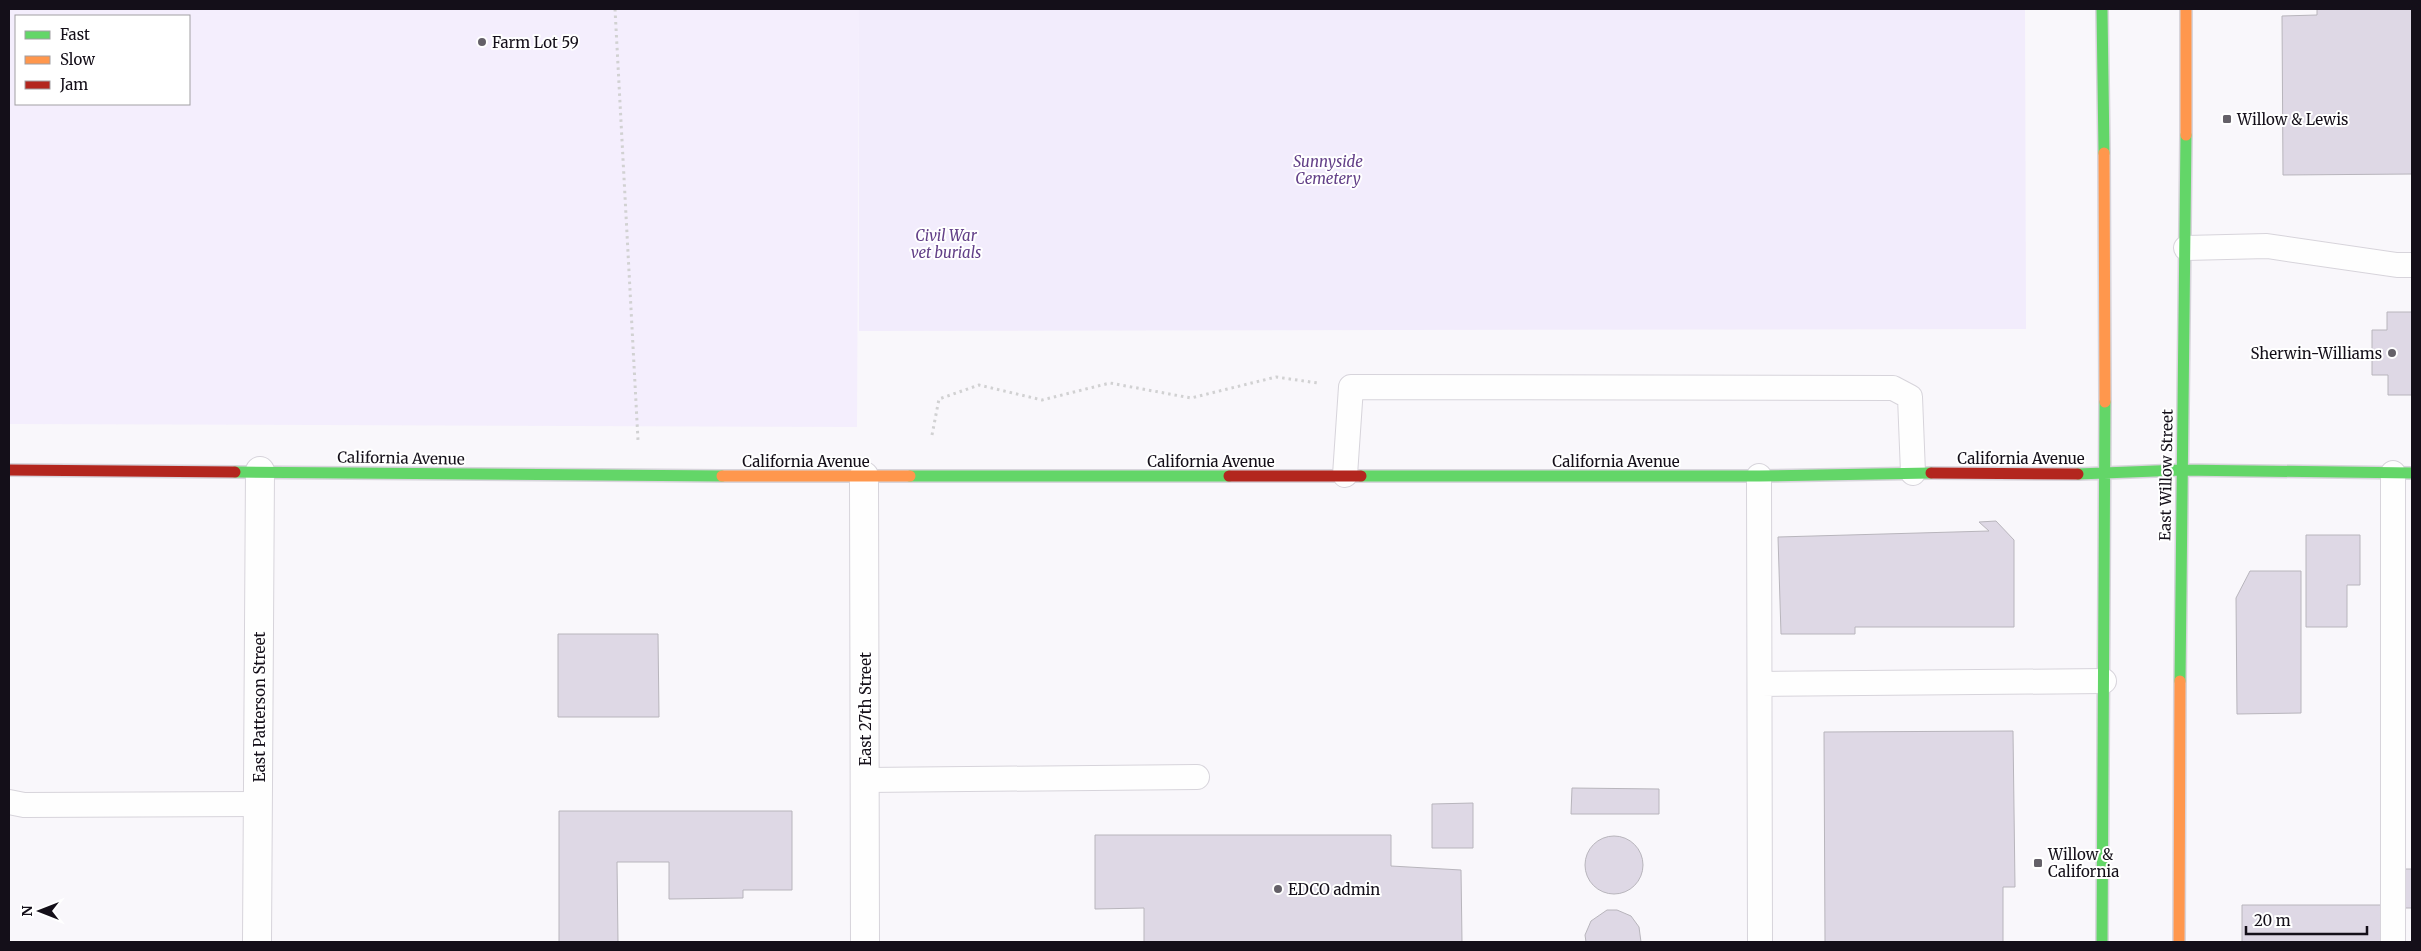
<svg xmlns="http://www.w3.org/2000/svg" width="2421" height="951" font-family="Merriweather,serif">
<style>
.built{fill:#f4eefd;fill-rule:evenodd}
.green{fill:#f2ecfc}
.building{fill:#ded8e5;stroke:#b8b5bc}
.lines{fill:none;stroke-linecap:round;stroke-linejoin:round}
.lane-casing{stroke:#d7d4db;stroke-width:26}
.street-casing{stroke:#d7d4db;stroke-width:30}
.fast-casing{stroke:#d7d4db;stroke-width:14}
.slow-casing{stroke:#d7d4db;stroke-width:14}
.jam-casing{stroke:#d7d4db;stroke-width:14}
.path{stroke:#d1d1d2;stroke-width:3;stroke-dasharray:2.5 4;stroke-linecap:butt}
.lane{stroke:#fefefe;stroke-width:24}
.street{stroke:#fefefe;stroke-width:28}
.fast{stroke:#63d668;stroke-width:11}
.slow{stroke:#ff974d;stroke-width:11}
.jam{stroke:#b3261e;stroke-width:11}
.poi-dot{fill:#646068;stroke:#fff;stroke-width:2}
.labels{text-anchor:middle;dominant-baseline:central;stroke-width:4;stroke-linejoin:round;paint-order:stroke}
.poi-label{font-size:15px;fill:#140f19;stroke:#fff;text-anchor:start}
.park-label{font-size:15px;font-style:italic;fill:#634088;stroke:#fff}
.street-label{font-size:15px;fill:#140f19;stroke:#fff}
</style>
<rect width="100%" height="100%" fill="#f9f7fb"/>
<path class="built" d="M9 9H859L857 427 9 424ZM16 16H189V104H16Z"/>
<path class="green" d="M859 9H2025L2026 329 859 331Z"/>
<path class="building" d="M2317 9H2412V174L2283 175 2282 16 2317 15Z
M2387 312H2412V395H2388V375H2372V330H2387Z
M1996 521 2014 540V627H1855V634H1781L1778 537 1989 531 1979 522Z
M2306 535H2360V585H2347V627H2306Z
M2250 571H2301V713L2237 714 2236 598Z
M558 634H658L659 717H558Z
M2013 731 2015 887H2003V942H1825L1824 732Z
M1572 788 1659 789V814H1571Z
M1473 803V848H1432V804Z
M559 811H792V890H743V898L669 899V862H617L618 942H559Z
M1095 835H1391V866L1461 870 1462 942H1144V908L1095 909Z
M1585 865a29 29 0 1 1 58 0a29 29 0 1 1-58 0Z
M2402 869H2412V908H2402Z
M2242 905H2384V942H2242Z
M1607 910H1617L1631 916 1639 927 1641 942H1586L1585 935 1591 921Z"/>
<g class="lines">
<defs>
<path id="lane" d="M2186 248 2267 246 2397 265H2412
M2393 473V942
M1345 475 1351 387 1893 388 1910 397 1913 473
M1759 476 1760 942
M1761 684 2104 681
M866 780 1197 777
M9 802 24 805 258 804"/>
<path id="street" d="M864 476 865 942
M257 942 260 471"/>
<path id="fast" d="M2102 9 2104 153
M235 472 722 476
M2078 474 2181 470 2412 473
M910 476H1229
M1361 476H1759L1931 473
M2180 681 2186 135
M2102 942 2105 402"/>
<path id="slow" d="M2186 9V135
M2104 153 2105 402
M722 476H910
M2179 942 2180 681"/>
<path id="jam" d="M9 470 235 472
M1931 473 2078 474
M1229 476H1361"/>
</defs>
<use href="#lane" class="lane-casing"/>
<use href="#street" class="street-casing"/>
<use href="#fast" class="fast-casing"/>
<use href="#slow" class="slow-casing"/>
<use href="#jam" class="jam-casing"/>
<path class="path" d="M615 9 638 440
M932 435 939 399 979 385 1042 400 1110 383 1191 398 1276 377 1318 383"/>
<use href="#lane" class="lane"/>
<use href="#street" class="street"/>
<use href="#fast" class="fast"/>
<use href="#slow" class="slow"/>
<use href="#jam" class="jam"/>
</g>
<g class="poi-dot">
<circle cx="482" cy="42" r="5"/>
<rect x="2222" y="114" width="10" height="10" rx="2.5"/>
<circle cx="2392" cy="353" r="5"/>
<rect x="2033" y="858" width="10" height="10" rx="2.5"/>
<circle cx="1278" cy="889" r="5"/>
</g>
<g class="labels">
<g class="poi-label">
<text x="492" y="42">Farm Lot 59</text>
<text x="2237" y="119">Willow &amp; Lewis</text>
<text x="2382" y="353" text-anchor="end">Sherwin-Williams</text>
<text x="2048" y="854">Willow &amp;<tspan x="2048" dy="17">California</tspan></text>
<text x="1288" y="889">EDCO admin</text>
</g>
<g class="park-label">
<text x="1328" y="161">Sunnyside<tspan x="1328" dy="17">Cemetery</tspan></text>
<text x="946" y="235">Civil War<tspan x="946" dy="17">vet burials</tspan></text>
</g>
<g class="street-label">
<text transform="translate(401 458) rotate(1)">California Avenue</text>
<text x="2021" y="458">California Avenue</text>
<text x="806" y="461">California Avenue</text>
<text x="1211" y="461">California Avenue</text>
<text x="1616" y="461">California Avenue</text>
<text transform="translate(2166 475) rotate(-89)">East Willow Street</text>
<text transform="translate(259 707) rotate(-90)">East Patterson Street</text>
<text transform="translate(865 709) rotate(-90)">East 27th Street</text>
</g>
</g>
<rect width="2421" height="951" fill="none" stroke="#140f19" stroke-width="20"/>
<rect x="15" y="15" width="175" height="90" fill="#ffffff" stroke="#a19fa3"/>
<rect x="25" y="31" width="25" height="8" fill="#63d668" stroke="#a19fa3"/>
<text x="60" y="40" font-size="15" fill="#140f19">Fast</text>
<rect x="25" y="56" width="25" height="8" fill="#ff974d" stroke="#a19fa3"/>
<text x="60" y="65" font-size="15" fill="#140f19">Slow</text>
<rect x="25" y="81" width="25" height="8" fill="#b3261e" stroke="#a19fa3"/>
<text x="60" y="90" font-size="15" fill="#140f19">Jam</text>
<g transform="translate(40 911) rotate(270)" stroke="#ffffff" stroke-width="4" paint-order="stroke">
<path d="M0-4L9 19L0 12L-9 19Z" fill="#140f19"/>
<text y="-8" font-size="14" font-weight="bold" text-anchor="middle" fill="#140f19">N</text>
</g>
<path d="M2246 926v8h121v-8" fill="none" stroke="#140f19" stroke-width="2.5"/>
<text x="2254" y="926" font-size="15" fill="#140f19" stroke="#ffffff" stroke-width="4" paint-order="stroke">20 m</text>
</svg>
